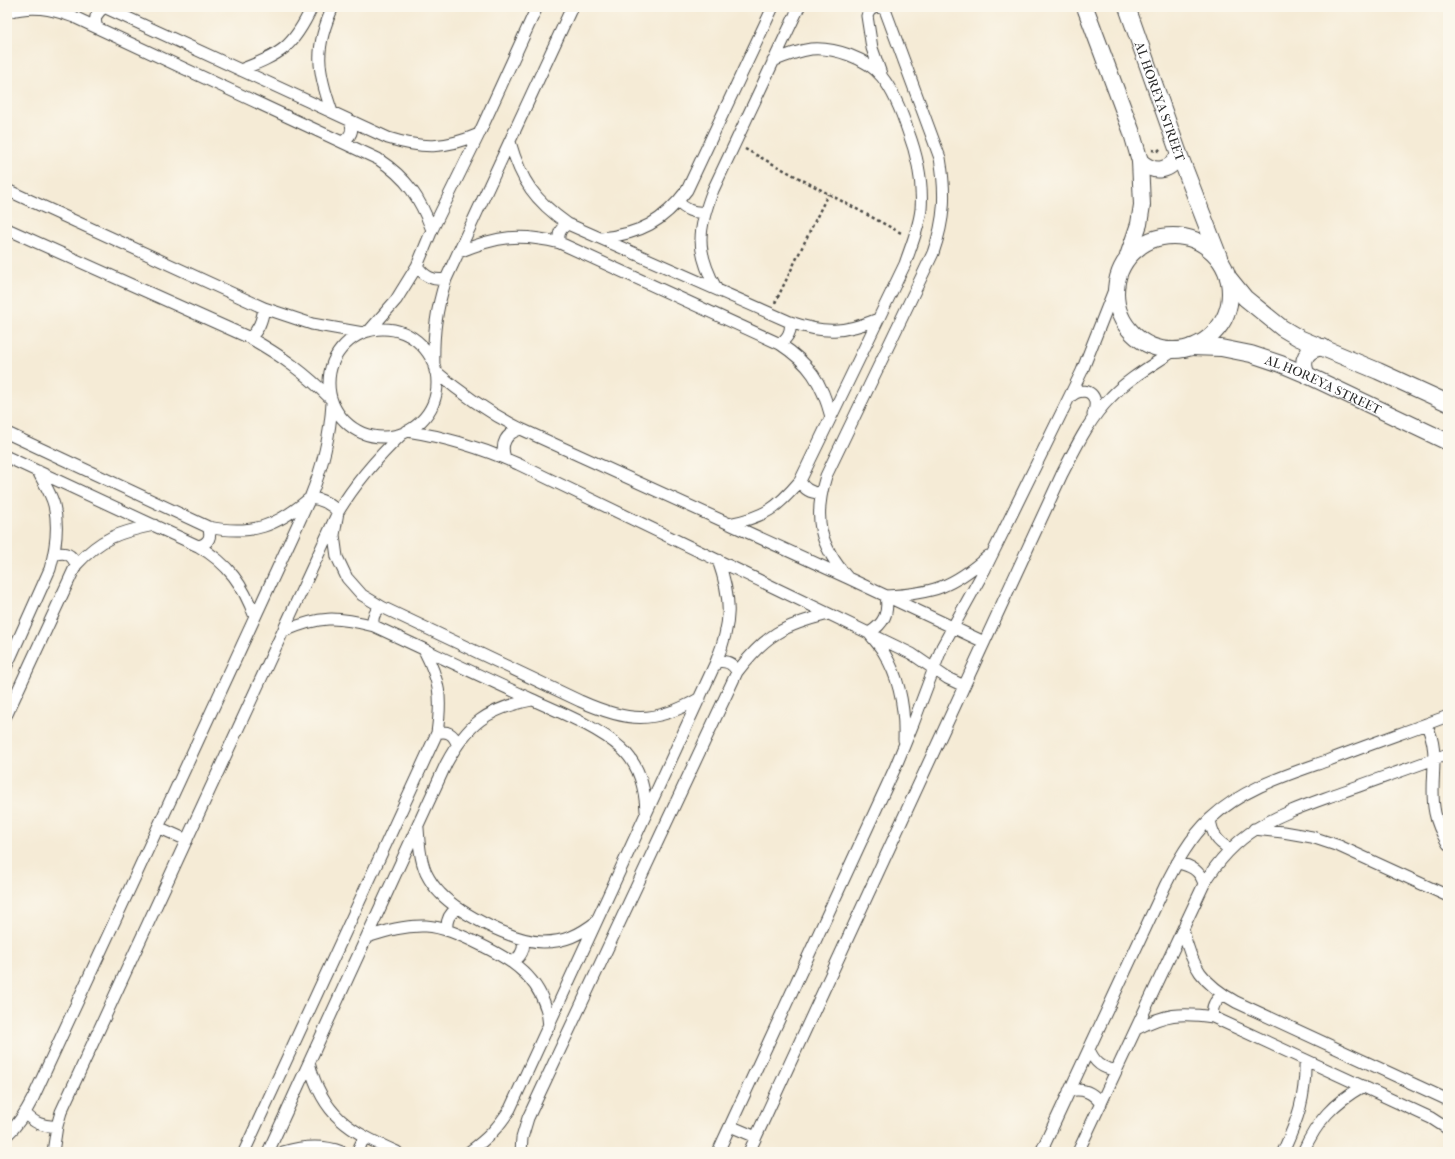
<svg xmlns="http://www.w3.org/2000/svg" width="1455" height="1159" font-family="'IM FELL French Canon',serif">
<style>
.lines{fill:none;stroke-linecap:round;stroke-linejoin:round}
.street-casing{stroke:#494845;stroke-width:13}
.secondary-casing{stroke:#494845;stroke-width:18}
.path{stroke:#494845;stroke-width:2.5;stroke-dasharray:3 3;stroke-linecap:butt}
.street{stroke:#fff;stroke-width:11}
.secondary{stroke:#fff;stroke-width:16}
.labels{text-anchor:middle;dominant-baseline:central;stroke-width:3.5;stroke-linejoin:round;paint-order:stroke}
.street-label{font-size:13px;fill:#2b2b2b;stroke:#fbf7ec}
</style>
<rect width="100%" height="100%" fill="#fbf7ec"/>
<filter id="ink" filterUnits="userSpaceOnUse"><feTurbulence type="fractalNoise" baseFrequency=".025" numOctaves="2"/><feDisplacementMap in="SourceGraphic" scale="8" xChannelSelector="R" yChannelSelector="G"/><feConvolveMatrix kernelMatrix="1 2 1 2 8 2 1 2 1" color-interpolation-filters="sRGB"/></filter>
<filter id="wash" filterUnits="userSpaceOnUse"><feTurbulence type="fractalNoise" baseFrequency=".012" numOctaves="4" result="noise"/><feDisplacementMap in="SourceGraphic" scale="16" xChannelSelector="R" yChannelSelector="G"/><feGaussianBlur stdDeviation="0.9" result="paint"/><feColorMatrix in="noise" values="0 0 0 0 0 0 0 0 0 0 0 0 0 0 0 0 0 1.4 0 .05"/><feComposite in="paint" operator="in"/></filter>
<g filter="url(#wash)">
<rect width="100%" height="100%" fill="#f5ebd6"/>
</g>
<g filter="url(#ink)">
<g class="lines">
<defs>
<path id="street" d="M104 7 388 138C423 149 444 149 479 134
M7 12C32 5 50 8 74 17L378 159C407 178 420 198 432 230
M97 27C93 18 97 12 105 7
M240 70C281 54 293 48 312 7
M881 74 872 48 867 16C870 7 878 5 885 10
M332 112C317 70 314 48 333 7
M342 142C351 137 354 130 350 121
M510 142C521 181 535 201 568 224L790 322C825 334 844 333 878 319
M7 190 264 308 312 324 363 333
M678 202C686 210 693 213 704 212
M7 229 250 338C282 356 305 373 331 399
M601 238C640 234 663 222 687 190L773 7
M560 243C557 235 560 228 568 224
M459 252C497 236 520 233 560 243L780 344C809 363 822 382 831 417
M417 266C425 277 433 281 446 279
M716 288C695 250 698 229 713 190L799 7
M329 383a54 54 0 1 1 108 0a54 54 0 1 1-108 0Z
M369 331 396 300 417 266 432 230 479 134 537 7
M250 338C259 329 262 321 264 308
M780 344C787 338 792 332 790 322
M434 367C433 335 436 310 446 279L572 7
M435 371C462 394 489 413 521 429L848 578 984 642
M1070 397C1078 389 1093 388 1095 402 1096 407 1094 411 1093 415
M407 431C446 437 482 448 518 464L912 654 947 678 964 686
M7 433 208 527C252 536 277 526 310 498 322 499 330 503 338 512L334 535 337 557 347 578 362 595 382 607 580 701C627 722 654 725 700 698
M7 457 198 546C229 564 243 585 255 617
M505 458C500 444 506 433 521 429
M800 481C804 489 810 493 820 493
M729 524C765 517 777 508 800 481L905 264C911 246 919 228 921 209 923 183 917 155 908 131 902 113 894 92 882 77 867 58 834 47 811 49 797 51 785 56 773 61
M198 546C209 544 212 536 208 527
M54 555C65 551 72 554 76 565
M848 578C819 545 813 518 826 476L933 253C945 219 946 193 940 158L884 7
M374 626C371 618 375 611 382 607
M284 631C320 616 336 616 374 626 426 650 478 675 531 699 559 712 598 727 621 748 639 764 645 788 646 811
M716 662C726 660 733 663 737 672
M7 665 50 569C56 548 59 527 54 505 51 493 43 482 38 471
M7 714 76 565C101 538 119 532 154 525
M1426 724C1442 754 1428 782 1435 813 1437 824 1442 834 1448 844
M437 733C447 730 454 734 457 744
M904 740C905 710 900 679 884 653 880 646 874 640 869 633 884 624 889 613 886 596 932 594 953 587 988 556
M1210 819C1212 834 1217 842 1230 849
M158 827 187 840
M418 828C419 843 420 859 426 873 429 879 435 888 440 893 460 914 514 942 543 942 565 942 579 935 596 922
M1254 829 1283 832 1312 837 1339 846 1448 896
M1177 863C1190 865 1200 870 1204 884
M1183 929C1191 966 1203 984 1236 1002L1448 1100
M447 930C446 920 449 914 457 908
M367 937C386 931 405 925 426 926 443 927 460 935 475 942 506 957 535 972 546 1008 548 1013 548 1020 549 1026
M512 962C521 957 525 949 523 939
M1213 1017C1211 1007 1215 1000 1223 995
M1136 1029C1165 1014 1180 1012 1213 1017L1431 1118 1448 1129
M1089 1049C1094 1062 1102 1069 1116 1070
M309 1063C323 1116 349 1131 397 1152
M1069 1091C1083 1088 1093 1092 1101 1104
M25 1113C34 1123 43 1127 57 1126
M730 1126 756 1137
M7 1135C19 1124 26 1112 33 1098L310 498C323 466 330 438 332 403
M53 1152 57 1126 61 1112 338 512C356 482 377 458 402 434
M244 1152 437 733C442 698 440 681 424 650
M268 1152 446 764C468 723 487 709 532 700
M283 1152C303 1146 322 1144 342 1152
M357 1152 362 1142 366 1138
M469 1152C487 1139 498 1128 510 1109L716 662C732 623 732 600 718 560
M521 1152 522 1138 528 1118 737 672C765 635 784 625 829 614
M718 1152 895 768 913 724 942 647 985 569 1082 371 1116 285
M749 1152 1062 474C1076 447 1089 419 1111 397 1129 378 1153 365 1175 350
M1041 1152 1165 886C1177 862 1190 838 1210 819 1243 788 1287 775 1329 760 1368 745 1408 731 1448 716
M1078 1152 1204 884C1239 825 1283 814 1342 792 1378 779 1413 767 1448 754
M1283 1152C1298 1119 1306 1097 1305 1060
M1303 1152C1317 1121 1333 1103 1363 1086"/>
<g id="secondary">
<path d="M1085 7 1131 130 1140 161 1142 205 1139 224 1128 256"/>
<path id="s1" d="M1127 7 1179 154 1219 257"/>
<path d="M1140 161C1155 175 1171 171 1179 154"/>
<circle cx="1173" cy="293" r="57"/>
<path d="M1228 277 1245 298 1282 328 1299 338 1378 371 1448 403"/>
<path id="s2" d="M1191 347 1221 348 1251 354 1281 364 1307 375 1448 442"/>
<path d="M1307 375C1300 360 1306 349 1323 347"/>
</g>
</defs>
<use href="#street" class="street-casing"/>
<use href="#secondary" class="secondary-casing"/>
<path class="path" d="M745 149 903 234
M1152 150 1158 151 1161 148
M775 303 828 194"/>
<use href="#street" class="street"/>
<use href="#secondary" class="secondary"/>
</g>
</g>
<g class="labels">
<g class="street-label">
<text stroke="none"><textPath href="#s1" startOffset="100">AL HOREYA STREET</textPath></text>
<text stroke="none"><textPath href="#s2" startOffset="139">AL HOREYA STREET</textPath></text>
</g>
</g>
<rect width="1455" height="1159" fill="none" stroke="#fbf7ec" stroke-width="24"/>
</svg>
